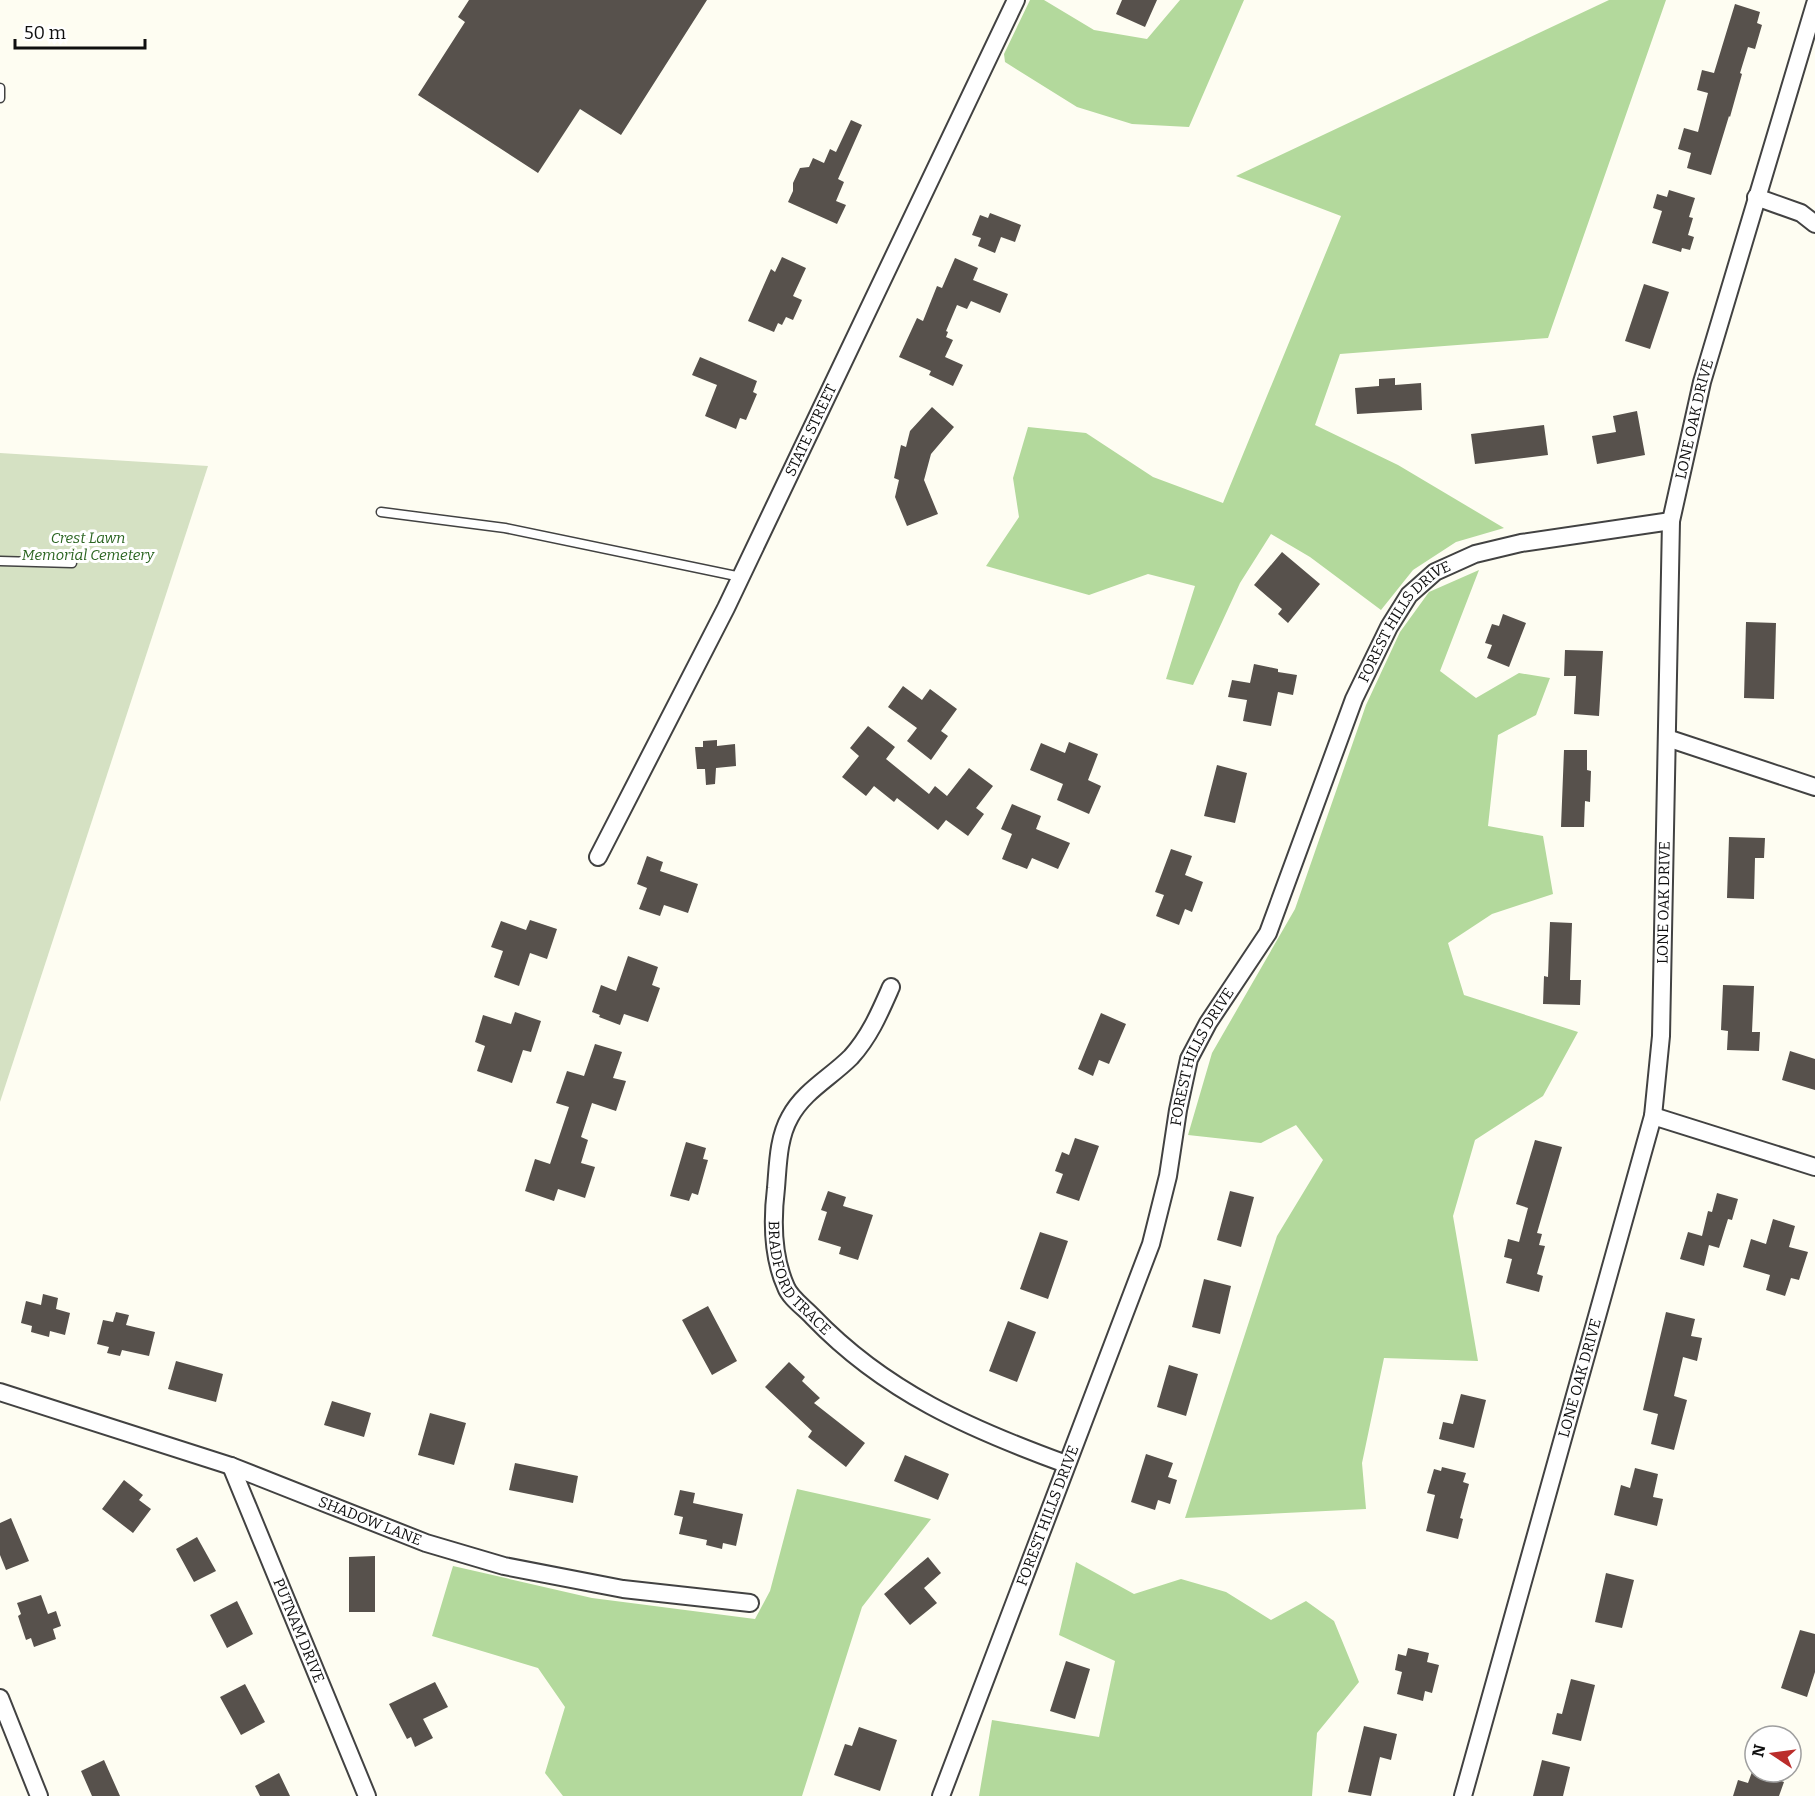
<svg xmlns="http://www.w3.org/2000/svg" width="1815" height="1796" font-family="Bitter,serif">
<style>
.forest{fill:#b3d99c}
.cemetery{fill:#d5e1c3}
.building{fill:#57514c}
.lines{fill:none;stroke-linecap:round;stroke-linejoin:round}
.service-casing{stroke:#424242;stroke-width:11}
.minor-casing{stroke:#424242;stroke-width:20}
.service{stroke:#fff;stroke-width:8}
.minor{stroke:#fff;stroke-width:16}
.labels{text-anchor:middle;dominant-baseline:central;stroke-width:6;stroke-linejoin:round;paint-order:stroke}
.street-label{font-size:15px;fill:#0f0f0f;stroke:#fff}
.park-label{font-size:15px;font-style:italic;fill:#2b6521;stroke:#fff}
</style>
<rect width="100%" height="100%" fill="#fefdf2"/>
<path class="forest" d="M1030 0H1044L1094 30 1147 39 1180 0H1244L1189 127 1132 124 1077 107 1005 62 1004 54Z
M1609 0H1666L1548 338 1340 354 1315 425 1398 465 1504 528 1456 542 1413 570 1381 610 1310 557 1271 534 1240 583 1193 685 1166 679 1195 586 1148 574 1089 595 986 566 1019 517 1013 478 1028 427 1086 433 1153 477 1223 503 1341 216 1236 176Z
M1479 570 1440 671 1476 698 1519 673 1550 678 1536 715 1498 735 1488 826 1543 836 1553 894 1492 914 1448 943 1464 995 1578 1032 1543 1096 1475 1140 1453 1216 1478 1361 1384 1358 1362 1463 1366 1509 1185 1518 1277 1236 1323 1160 1296 1125 1261 1143 1188 1135 1212 1053 1295 909 1366 705 1400 632 1429 592Z
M797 1489 931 1519 862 1607 802 1796H563L545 1773 565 1707 538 1668 432 1636 453 1566 592 1598 755 1619 770 1591Z
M1076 1562 1134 1594 1181 1579 1226 1592 1271 1620 1306 1601 1334 1621 1359 1682 1317 1733 1312 1796H979L992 1720 1099 1737 1115 1661 1059 1635Z"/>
<path class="cemetery" d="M0 453 208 466 0 1102Z"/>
<path class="building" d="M469 0H707L621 135 580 109 538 173 418 95 465 22 458 17Z
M1122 0H1157L1145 27 1116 14Z
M1735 4 1760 12 1757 23 1762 25 1755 49 1748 47 1740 73 1742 74 1730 117 1729 116 1711 175 1687 168 1691 153 1678 149 1684 128 1698 132 1708 93 1697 90 1702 70 1714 73Z
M851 120 862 125 838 179 844 182 836 201 846 205 837 224 788 202 793 191V183L800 168 809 167 813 158 824 163 830 149 836 152Z
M1669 190 1695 198 1689 217 1693 218 1688 235 1694 237 1690 250 1682 248 1681 252 1652 243 1662 211 1653 208 1657 194 1667 197Z
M990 213 1021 225 1015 242 1001 237 995 253 978 246 981 238 972 235 980 215 988 218Z
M782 257 806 268 793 296 802 300 793 320 786 317 782 325 778 323 774 332 748 321 771 269 775 272Z
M955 258 978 268 973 280 1008 294 1000 313 971 301 967 309 957 305 946 331 948 332 946 337 953 340 945 357 963 365 953 386 929 375 931 371 899 357 917 318 923 321 937 286 942 288Z
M1644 284 1669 292 1650 349 1625 341Z
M700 357 757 381 753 392 757 394 746 420 740 418 736 429 705 416 717 385 692 375Z
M1395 378V385L1421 383 1422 410 1357 414 1355 388 1379 386V379Z
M932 407 954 427 931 454 924 480 938 514 907 526 895 497 899 480 894 478 901 445 906 447 910 431Z
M1637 411 1645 455 1597 464 1592 436 1616 432 1613 416Z
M1544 425 1548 455 1475 464 1471 434Z
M1282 552 1320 584 1288 623 1278 614 1282 609 1254 585Z
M1503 614 1526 623 1509 667 1487 658 1492 645 1485 643 1492 624 1499 626Z
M1746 622 1776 623 1774 699 1744 698Z
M1565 650 1603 651 1599 716 1574 714 1576 676H1564Z
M1254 664 1278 669V672L1297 675 1293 695 1278 692 1271 726 1243 721 1247 700 1228 697 1232 680 1250 683Z
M903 686 922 700 930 689 957 709 941 731 948 736 931 760 907 741 917 728 888 707Z
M868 726 895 747 886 759 929 794 935 786 947 796 969 768 993 786 976 808 984 814 968 836 946 820 938 830 897 798 894 802 874 786 866 796 842 777 859 756 850 748Z
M717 740V746L735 744 736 766 716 768 715 784 706 785 705 769H697L695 747H703V741Z
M1069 742 1098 754 1088 780 1101 786 1089 814 1057 800 1063 784 1030 770 1041 743 1065 753Z
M1564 750H1587V770L1591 771 1590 802 1585 801 1584 827H1561Z
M1217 765 1247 773 1235 823 1204 816Z
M1012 804 1041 816 1036 829 1070 843 1058 869 1032 858 1027 869 1002 859 1012 834 1001 829Z
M1729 837 1765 838 1764 858H1755L1754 899 1727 898Z
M1171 849 1192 856 1185 875 1203 882 1192 912 1185 909 1179 925 1156 916 1164 895 1155 892Z
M647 856 663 862 660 871 698 884 688 913 664 905 660 916 639 909 647 888 637 884Z
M530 920 557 929 547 959 530 953 519 986 494 977 503 951 491 947 501 921 526 930Z
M1550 922 1572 923 1570 980H1581L1580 1005 1543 1004 1544 976 1548 977Z
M628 956 658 967 652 985 660 988 648 1022 624 1014 620 1025 599 1017 600 1015 592 1012 601 985 616 991Z
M1723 985 1754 986 1752 1032H1760L1759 1051 1727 1050 1728 1031 1721 1030Z
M515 1012 541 1021 531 1052 523 1050 512 1083 477 1071 485 1046 475 1042 483 1015 511 1024Z
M1101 1013 1126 1024 1109 1064 1099 1060 1093 1076 1078 1069Z
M595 1044 622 1052 613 1078 626 1081 616 1111 592 1103 581 1137 588 1140 581 1163 595 1167 585 1198 558 1189 554 1201 525 1191 535 1159 550 1164 569 1107 556 1103 567 1071 584 1076Z
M1790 1051 1815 1059V1090L1782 1080Z
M1075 1138 1099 1146 1079 1201 1056 1193 1063 1174 1055 1171 1062 1152 1069 1155Z
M1535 1140 1562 1147 1537 1233 1542 1234 1539 1245 1545 1246 1537 1274 1543 1276 1539 1292 1506 1283 1512 1259 1504 1257 1508 1239 1519 1242 1528 1208 1516 1204Z
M686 1142 706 1148 703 1159 708 1160 698 1195 692 1193 689 1201 670 1196Z
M828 1191 846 1197 843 1206 873 1215 858 1260 839 1254 841 1247 818 1240 827 1212 821 1210Z
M1230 1191 1254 1197 1241 1247 1217 1240Z
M1717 1193 1738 1199 1732 1220 1728 1219 1719 1248 1709 1245 1704 1266 1680 1259 1688 1232 1702 1236 1708 1211 1712 1212Z
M1773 1219 1795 1226 1789 1247 1808 1252 1799 1280 1791 1278 1785 1296 1766 1290 1770 1275 1743 1267 1751 1239 1766 1244Z
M1040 1232 1068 1241 1048 1299 1020 1289Z
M1204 1279 1231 1286 1220 1334 1192 1327Z
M43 1294 58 1298 56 1309 70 1313 65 1335 50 1331 49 1337 31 1332 32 1326 21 1323 26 1301 41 1305Z
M708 1306 737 1361 712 1375 682 1320Z
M116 1312 129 1315 126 1325 155 1332 149 1356 122 1350 120 1356 107 1353 109 1347 97 1344 103 1320 113 1322Z
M1666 1312 1695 1319 1691 1336 1702 1338 1697 1361 1683 1357 1674 1396 1687 1400 1674 1450 1651 1444 1658 1414 1643 1410Z
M1008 1321 1036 1332 1017 1382 989 1371Z
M176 1361 223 1374 216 1402 168 1389Z
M789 1362 805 1377 802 1381 820 1398 814 1403 865 1443 846 1467 808 1437 812 1431 765 1387Z
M1169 1365 1198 1374 1186 1416 1157 1407Z
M1461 1394 1486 1400 1474 1448 1439 1439 1443 1422 1453 1424Z
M332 1401 371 1413 364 1437 324 1425Z
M430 1413 466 1423 454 1465 418 1455Z
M1146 1454 1173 1463 1168 1477 1177 1480 1170 1504 1158 1500 1155 1510 1131 1502Z
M905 1455 949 1474 938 1500 894 1481Z
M515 1463 578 1476 573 1503 509 1490Z
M1442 1467 1466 1473 1463 1482 1469 1484 1460 1518 1463 1519 1458 1539 1426 1531 1435 1495 1427 1493 1434 1469 1441 1471Z
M1635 1468 1658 1474 1653 1497 1663 1499 1657 1526 1614 1515 1621 1485 1630 1488Z
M124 1480 143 1495 139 1500 151 1509 133 1533 102 1509Z
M680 1490 695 1493 693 1503 743 1514 736 1546 723 1543 722 1549 706 1545 707 1540 679 1534 683 1517 674 1515Z
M11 1518 29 1561 6 1570 0 1555V1523Z
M197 1537 216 1571 194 1582 176 1549Z
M375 1556V1612H349V1557Z
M928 1557 941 1573 924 1588 937 1603 910 1625 884 1594Z
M1606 1573 1634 1580 1622 1628 1595 1622Z
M41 1595 48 1614 56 1611 61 1626 53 1629 56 1639 34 1647 31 1638 26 1640 18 1616 21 1614 17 1603Z
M237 1601 253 1634 227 1648 210 1615Z
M1800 1630 1815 1634V1672L1807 1697 1781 1688Z
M1408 1648 1429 1653 1427 1662 1439 1665 1432 1693 1425 1691 1423 1701 1397 1694 1402 1672 1395 1670 1398 1654 1406 1656Z
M1066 1661 1090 1669 1075 1719 1050 1711Z
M1571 1679 1595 1685 1581 1741 1552 1734 1557 1713 1562 1714Z
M435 1682 448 1707 423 1719 433 1738 415 1747 411 1737 407 1739 389 1704Z
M245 1684 265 1722 241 1735 220 1697Z
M1364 1726 1397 1734 1391 1760 1380 1757 1371 1796 1348 1792Z
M859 1727 897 1740 880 1791 834 1775 845 1744 852 1746Z
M104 1760 120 1796H92L81 1771Z
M1542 1760 1570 1767 1563 1796H1533Z
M1752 1772H1778L1776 1779 1784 1782 1779 1796H1733L1738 1780 1748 1783Z
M279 1773 290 1796H260L255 1786Z"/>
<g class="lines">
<defs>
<path id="service" d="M0 88V98
M381 512 505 528 741 577
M0 561 72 563"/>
<g id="minor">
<path d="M1756 197 1801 213 1815 224"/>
<path d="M1667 738 1815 787"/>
<path id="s1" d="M598 857 726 608 1016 0"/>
<path id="s2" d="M891 987C880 1012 870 1036 851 1057 830 1078 804 1091 790 1117 778 1138 778 1165 776 1188 772 1221 772 1256 786 1287 790 1298 805 1308 813 1317 885 1392 970 1429 1066 1464"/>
<path d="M1653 1116 1815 1167"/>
<path id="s3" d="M0 1392 231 1466 426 1543 504 1566 623 1589 750 1603"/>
<path id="s4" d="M231 1466 367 1796"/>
<path d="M0 1698 39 1796"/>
<path id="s5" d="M941 1796 1151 1244 1168 1176 1178 1110 1189 1059 1208 1023 1268 933 1354 699 1389 627 1409 595 1435 572 1475 554 1521 543 1671 521"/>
<path id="s6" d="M1463 1796 1653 1116 1661 1036 1671 521 1702 382 1815 4"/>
</g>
</defs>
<use href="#service" class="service-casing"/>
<use href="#minor" class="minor-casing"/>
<use href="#service" class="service"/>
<use href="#minor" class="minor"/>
</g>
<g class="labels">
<g class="street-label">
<text stroke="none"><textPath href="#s6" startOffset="1406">LONE OAK DRIVE</textPath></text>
<text stroke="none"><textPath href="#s1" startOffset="477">STATE STREET</textPath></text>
<text stroke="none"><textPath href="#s5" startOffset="1272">FOREST HILLS DRIVE</textPath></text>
<text stroke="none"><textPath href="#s6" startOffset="920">LONE OAK DRIVE</textPath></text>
<text stroke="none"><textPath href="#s5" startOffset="786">FOREST HILLS DRIVE</textPath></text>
<text stroke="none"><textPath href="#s2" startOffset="338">BRADFORD TRACE</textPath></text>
<text stroke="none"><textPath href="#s6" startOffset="434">LONE OAK DRIVE</textPath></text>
<text stroke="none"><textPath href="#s5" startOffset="300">FOREST HILLS DRIVE</textPath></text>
<text stroke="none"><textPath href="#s3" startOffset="392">SHADOW LANE</textPath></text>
<text stroke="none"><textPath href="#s4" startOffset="178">PUTNAM DRIVE</textPath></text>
</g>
<g class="park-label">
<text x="88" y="538">Crest Lawn<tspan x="88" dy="17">Memorial Cemetery</tspan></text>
</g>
</g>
<g transform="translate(1773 1754) rotate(283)"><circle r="28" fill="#ffffff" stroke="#9f9f9f" stroke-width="1.5"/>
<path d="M0-4.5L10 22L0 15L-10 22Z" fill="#bb2d2b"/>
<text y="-9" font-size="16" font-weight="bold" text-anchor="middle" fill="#0f0f0f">N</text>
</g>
<path d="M15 39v9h130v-9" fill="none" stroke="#0f0f0f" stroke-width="3"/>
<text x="24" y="39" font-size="18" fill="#0f0f0f" stroke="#ffffff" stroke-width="4.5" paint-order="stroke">50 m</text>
</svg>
